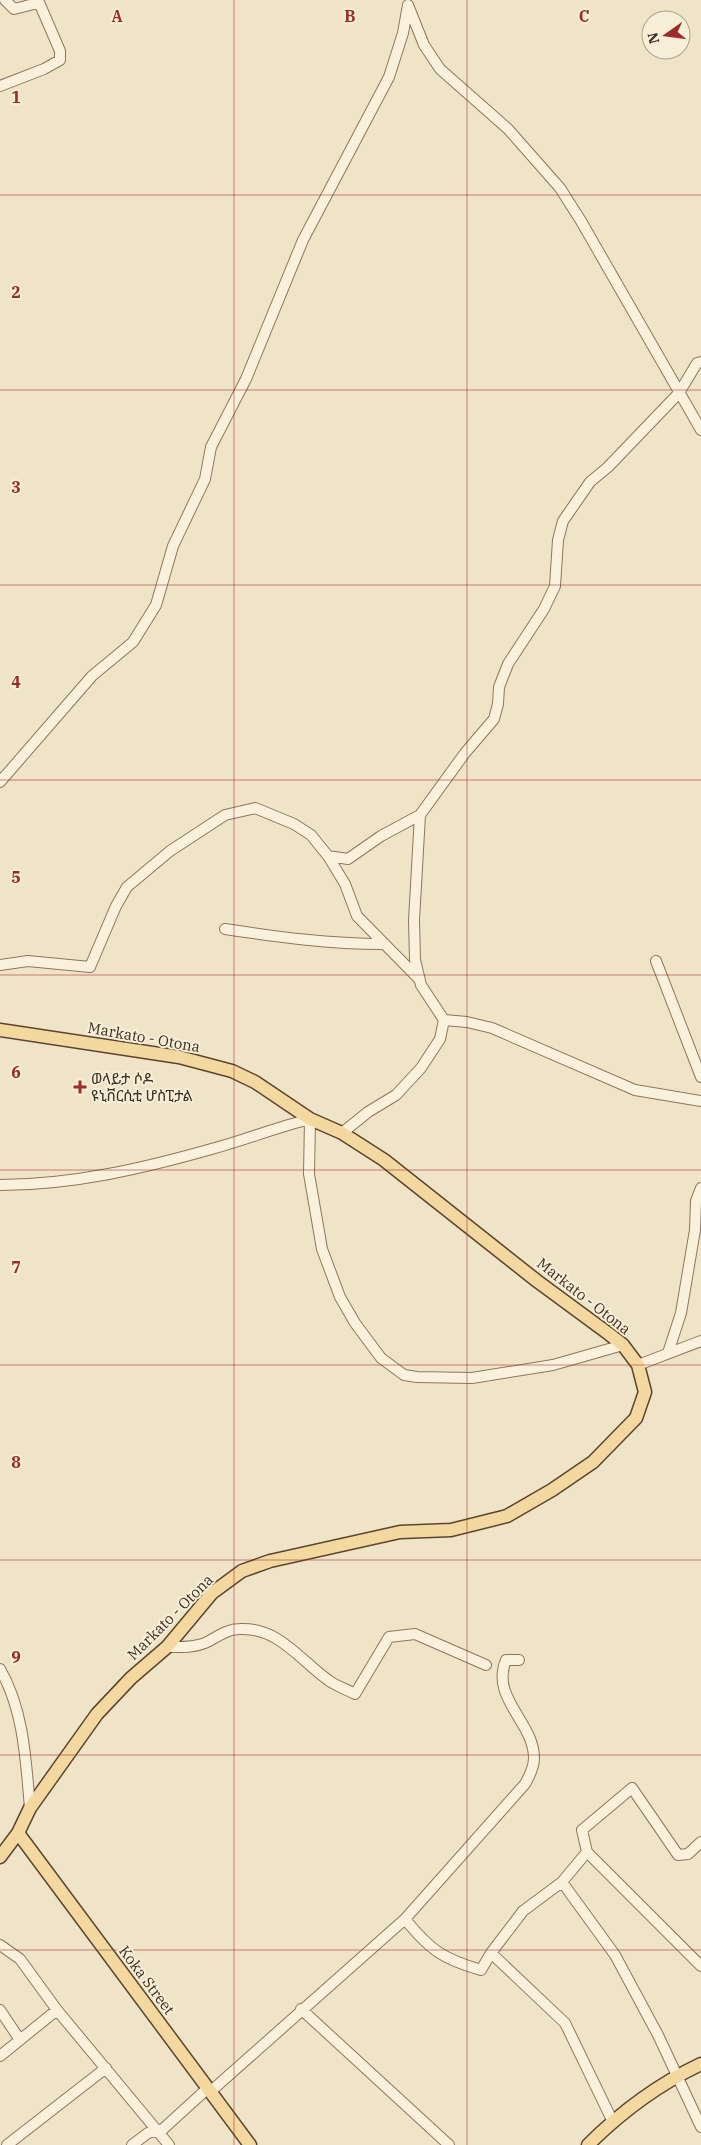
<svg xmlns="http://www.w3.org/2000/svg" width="701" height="2145" font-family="'IBM Plex Serif','Noto Sans Ethiopic',serif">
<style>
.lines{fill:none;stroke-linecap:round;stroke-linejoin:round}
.minor-casing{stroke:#8d765c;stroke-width:12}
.major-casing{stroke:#5b4430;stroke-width:15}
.minor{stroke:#faf1dc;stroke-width:10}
.major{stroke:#f3d9a0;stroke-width:12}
.grid{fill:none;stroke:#9e2a2b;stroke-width:1;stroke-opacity:0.55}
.poi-dot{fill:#9e2a2b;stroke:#f7eed8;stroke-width:2}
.labels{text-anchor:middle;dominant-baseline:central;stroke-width:4;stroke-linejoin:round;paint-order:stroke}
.street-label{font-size:15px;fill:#3d2e20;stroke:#f7eed8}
.poi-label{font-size:15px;fill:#3d2e20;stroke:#f7eed8;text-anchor:start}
.grid-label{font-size:16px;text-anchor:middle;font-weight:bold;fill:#9e2a2b;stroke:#f7eed8;stroke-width:4;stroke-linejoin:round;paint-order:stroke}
</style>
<rect width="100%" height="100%" fill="#f0e4c8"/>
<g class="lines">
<defs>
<path id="minor" d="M5 0 14 9 38 3
M408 5 424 45 440 69 508 129 560 188 581 221 701 430
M0 86 44 69 60 60V51L38 0
M0 782 92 676 133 642 156 605 173 546 205 479 211 447 246 379 303 240 389 77 403 33 408 5
M328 856 345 884 357 916 419 979
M225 929C278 937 329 944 383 944
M656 961 701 1077
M0 965 28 961 90 967 116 906 127 887 170 851 225 815 255 808 294 824 311 835 328 856 348 859 381 836 420 815
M444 1020 467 1022 492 1028 635 1090 701 1101
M342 1133 368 1112 396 1095 421 1068 440 1039 444 1020 421 985 415 960 414 920 420 815 465 753 494 719 498 704 499 687 508 664 544 609 555 586 558 540 563 521 590 482 608 467 679 393 697 363 701 362
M0 1185C73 1185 145 1168 215 1148 247 1139 278 1127 310 1119L309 1174 322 1249 340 1297 355 1323 381 1358 404 1375 417 1377 472 1378 553 1365 623 1345
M668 1353 681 1313 695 1230 696 1201 701 1188
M638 1365 701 1341
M167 1647C179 1647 193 1648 205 1643 216 1638 226 1629 240 1629 278 1627 300 1660 328 1680 336 1686 346 1689 355 1694L389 1637 415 1634 486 1665
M0 1669C24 1710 26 1762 30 1808
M701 1842 688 1854 678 1855 632 1788 582 1830 587 1852 701 1966
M562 1882 615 1955 658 2035 701 2127
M405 1919C430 1950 443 1959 481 1970L491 1953 565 2023 612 2120
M0 1945 20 1959 57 2010 169 2145
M491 1953 523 1911 562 1882 587 1852
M301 2009 449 2145
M0 2010 20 2040
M0 2056 57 2010
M210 2092 405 1919 525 1784C529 1777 534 1767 534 1758 534 1722 490 1698 506 1660H519
M7 2145 106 2068
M132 2145 148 2133 163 2129 208 2088"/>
<path id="major" d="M0 1030 179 1057 232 1071 255 1082 310 1119 342 1133 384 1160 537 1281 609 1334 623 1345 638 1365 645 1392 636 1418 593 1462 552 1490 507 1516 451 1530 400 1532 270 1561 242 1571 212 1593 167 1647 131 1678 97 1714 30 1808 18 1833 0 1857
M18 1833 250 2145
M588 2145C621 2112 659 2084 701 2064"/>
</defs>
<use href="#minor" class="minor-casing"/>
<use href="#major" class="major-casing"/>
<use href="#minor" class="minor"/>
<use href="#major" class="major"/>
</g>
<path class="grid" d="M234 0V2145M467 0V2145M0 195H701M0 390H701M0 585H701M0 780H701M0 975H701M0 1170H701M0 1365H701M0 1560H701M0 1755H701M0 1950H701"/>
<path class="poi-dot" d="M77.5 1079.5h5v5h5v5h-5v5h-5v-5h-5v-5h5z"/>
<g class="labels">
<g class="street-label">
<text transform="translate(144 1037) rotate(10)">Markato - Otona</text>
<text transform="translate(584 1296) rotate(38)">Markato - Otona</text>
<text transform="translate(170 1617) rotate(-45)">Markato - Otona</text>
<text transform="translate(147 1980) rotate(53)">Koka Street</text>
</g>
<g class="poi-label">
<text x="91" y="1078">ወላይታ ሶዶ<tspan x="91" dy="17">ዩኒቨርሲቲ ሆስፒታል</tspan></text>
</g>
</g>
<g class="grid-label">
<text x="117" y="22">A</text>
<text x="350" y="22">B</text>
<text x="584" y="22">C</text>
<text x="16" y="103">1</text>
<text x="16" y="298">2</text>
<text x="16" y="493">3</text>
<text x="16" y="688">4</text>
<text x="16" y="883">5</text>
<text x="16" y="1078">6</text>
<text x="16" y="1273">7</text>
<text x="16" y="1468">8</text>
<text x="16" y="1663">9</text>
</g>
<g transform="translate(666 35) rotate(256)"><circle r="24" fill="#f7eed8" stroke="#ada18e"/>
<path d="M0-4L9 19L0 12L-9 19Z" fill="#9e2a2b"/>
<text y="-8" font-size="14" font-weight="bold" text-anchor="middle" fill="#3d2e20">N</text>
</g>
</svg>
